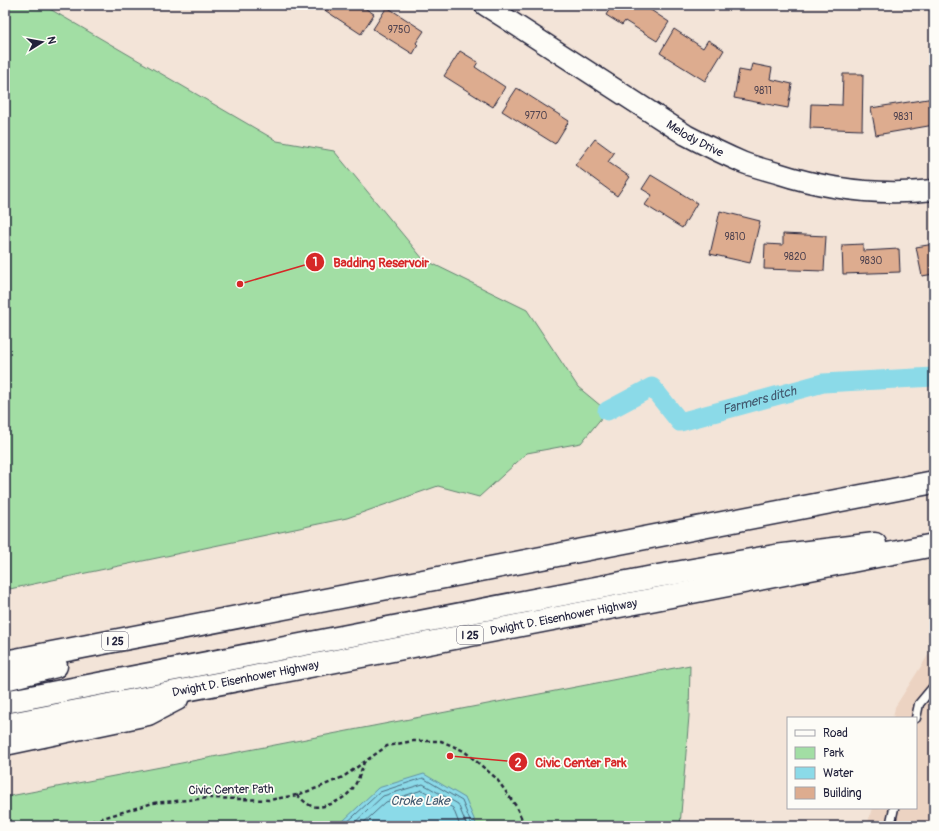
<svg xmlns="http://www.w3.org/2000/svg" width="939" height="831" font-family="Pangolin,sans-serif">
<style>
.built{fill:#ecd3c2}
.green{fill:#a2dea4;stroke:#628070}
.water{fill:#8bdae8;stroke:#6190a3}
.lines{fill:none;stroke-linecap:round;stroke-linejoin:round}
.shore{stroke:#4c6c80;stroke-width:1}
.canal{stroke:#8bdae8;stroke-width:19}
.building{fill:#ddac8f;stroke:#22223b}
.service-casing{stroke:#22223b;stroke-width:11}
.tertiary-casing{stroke:#22223b;stroke-width:23}
.motorway-casing{stroke:#22223b;stroke-width:25}
.path{stroke:#22223b;stroke-width:2.5;stroke-dasharray:4 3;stroke-linecap:butt}
.service{stroke:#fdfcf7;stroke-width:8}
.tertiary{stroke:#fdfcf7;stroke-width:20}
.motorway{stroke:#fdfcf7;stroke-width:22}
.labels{text-anchor:middle;dominant-baseline:central;stroke-width:3.5;stroke-linejoin:round;paint-order:stroke}
.number-label{font-size:10px;fill:#514450}
.shield{fill:#fdfcf7;stroke:#646373;stroke-width:1}
.shield-label{font-size:11px;font-weight:bold;fill:#22223b}
.street-label{font-size:12px;fill:#22223b;stroke:#fdfcf7}
.water-label{font-size:13px;font-style:italic;fill:#42596f;stroke:#fdfcf7}
.leader{fill:none;stroke:#d62828;stroke-width:1.5}
.callout-dot{fill:#d62828;stroke:#fdfcf7;stroke-width:1.5}
.mark-label{font-size:12px;text-anchor:middle;font-weight:bold;fill:#fff}
.callout-label{font-size:13px;text-anchor:middle;font-weight:bold;fill:#d62828;stroke:#fdfcf7;stroke-width:3.5;stroke-linejoin:round;paint-order:stroke}
</style>
<rect width="100%" height="100%" fill="#f3e4d8"/>
<filter id="ink" filterUnits="userSpaceOnUse"><feTurbulence type="fractalNoise" baseFrequency=".025" numOctaves="2"/><feDisplacementMap in="SourceGraphic" scale="8" xChannelSelector="R" yChannelSelector="G"/><feConvolveMatrix kernelMatrix="1 2 1 2 8 2 1 2 1" color-interpolation-filters="sRGB"/></filter>
<g filter="url(#ink)">
<path class="built" d="M934 646V826H867L872 808H916V718H893L895 707Z"/>
<path class="green" d="M13 5H43L277 141 334 151 423 259 527 310 578 387 607 411 581 443 527 453 479 497 438 486 347 518 5 590V7Z
M690 665 689 716 680 826H5V797Z"/>
<path class="water" d="M424 774 465 798 477 826H322L342 822 378 788Z"/>
<g class="lines">
<path class="shore" d="M343 826 380 792 423 778 462 801 472 826
M351 826 383 796 423 784 458 804 467 826
M360 826 386 802 422 790 453 808 460 826"/>
<path class="canal" id="s1" d="M607 411 652 387 680 422 823 383 934 377"/>
</g>
<path class="building" d="M321 5H360L374 14 361 34 320 7Z
M612 5H643L669 22 657 41 625 21 622 25 606 15Z
M387 7 424 31 416 43 418 45 413 54 373 29Z
M674 29 703 48 708 40 724 50 705 81 660 53Z
M460 51 478 62 475 67 505 87 493 107 444 76Z
M752 64 772 68 770 79 792 84 788 108 734 98 739 70 750 72Z
M843 74H863L862 130 810 128 811 104 842 105Z
M517 88 569 121 555 144 502 111Z
M934 98V125L876 135 871 108Z
M595 139 614 153 608 162 630 177 617 196 575 165Z
M651 175 697 203 682 228 645 205 652 195 642 189Z
M720 211 760 221 750 263 710 254Z
M783 234 826 236 824 271 764 269 765 244 783 245Z
M863 244V251L899 249 900 272 843 274 842 245Z
M934 244V274L922 276 916 247Z"/>
<g class="lines">
<defs>
<path id="service" d="M916 718 919 704 934 686
M890 826 894 808"/>
<g id="tertiary">
<path id="s2" d="M485 5 686 135C705 145 725 155 744 163 755 167 766 170 777 173 829 190 879 196 934 190"/>
</g>
<g id="motorway">
<path d="M5 662 934 482"/>
<path d="M5 679 56 666"/>
<path d="M5 702 658 576 775 556 875 544"/>
<path id="s3" d="M5 725 934 545"/>
<path d="M5 744 148 714 177 699"/>
</g>
</defs>
<use href="#service" class="service-casing"/>
<use href="#tertiary" class="tertiary-casing"/>
<use href="#motorway" class="motorway-casing"/>
<path class="path" d="M297 795C301 798 307 805 312 806 318 808 325 806 331 804 353 795 357 784 364 762
M80 826 89 822 153 803 210 798 269 800 297 795 320 787 343 777 387 746 413 741H441L464 751 496 778 516 806 525 826"/>
<use href="#service" class="service"/>
<use href="#tertiary" class="tertiary"/>
<use href="#motorway" class="motorway"/>
</g>
</g>
<g class="labels">
<g class="number-label">
<text x="399" y="30">9750</text>
<text x="763" y="91">9811</text>
<text x="536" y="116">9770</text>
<text x="903" y="117">9831</text>
<text x="735" y="237">9810</text>
<text x="795" y="257">9820</text>
<text x="871" y="261">9830</text>
</g>
<g class="shield">
<rect x="457" y="626" width="26" height="18" rx="3"/>
<rect x="102" y="632" width="26" height="18" rx="3"/>
</g>
<g class="shield-label">
<text x="470" y="635">I 25</text>
<text x="115" y="641">I 25</text>
</g>
<g class="street-label">
<text stroke="none"><textPath href="#s2" startOffset="249">Melody Drive</textPath></text>
<text stroke="none"><textPath href="#s3" startOffset="569">Dwight D. Eisenhower Highway</textPath></text>
<text stroke="none"><textPath href="#s3" startOffset="245">Dwight D. Eisenhower Highway</textPath></text>
<text transform="translate(231 790) rotate(-1)">Civic Center Path</text>
</g>
<g class="water-label">
<text stroke="none"><textPath href="#s1" startOffset="178">Farmers ditch</textPath></text>
<text x="420" y="801">Croke Lake</text>
</g>
</g>
<path class="leader" d="M240 284L315 262M450 756L518 762"/>
<g class="callout-dot">
<circle cx="240" cy="284" r="4"/>
<circle cx="450" cy="756" r="4"/>
<circle cx="315" cy="262" r="10"/>
<circle cx="518" cy="762" r="10"/>
</g>
<g class="mark-label">
<text x="315" y="266">1</text>
<text x="518" y="767">2</text>
</g>
<g class="callout-label">
<text x="381" y="267">Badding Reservoir</text>
<text x="581" y="767">Civic Center Park</text>
</g>
<rect width="939" height="831" fill="none" stroke="#fdfcf7" stroke-width="20"/>
<rect x="10" y="10" width="919" height="811" fill="none" stroke="#22223b" stroke-width="1.5" filter="url(#ink)"/>
<rect x="787" y="717" width="130" height="92" fill="#fdfcf7" stroke="#a5a5ac"/>
<rect x="795" y="730" width="20" height="6" fill="#fdfcf7" stroke="#a5a5ac"/>
<text x="823" y="737" font-size="12" fill="#22223b">Road</text>
<rect x="795" y="747" width="20" height="12" fill="#a2dea4" stroke="#a5a5ac"/>
<text x="823" y="757" font-size="12" fill="#22223b">Park</text>
<rect x="795" y="767" width="20" height="12" fill="#8bdae8" stroke="#a5a5ac"/>
<text x="823" y="777" font-size="12" fill="#22223b">Water</text>
<rect x="795" y="787" width="20" height="12" fill="#ddac8f" stroke="#a5a5ac"/>
<text x="823" y="797" font-size="12" fill="#22223b">Building</text>
<g transform="translate(42 42) rotate(79)" stroke="#fdfcf7" stroke-width="3" paint-order="stroke">
<path d="M0-3L7 15L0 10L-7 15Z" fill="#22223b"/>
<text y="-6" font-size="11" font-weight="bold" text-anchor="middle" fill="#22223b">N</text>
</g>
</svg>
